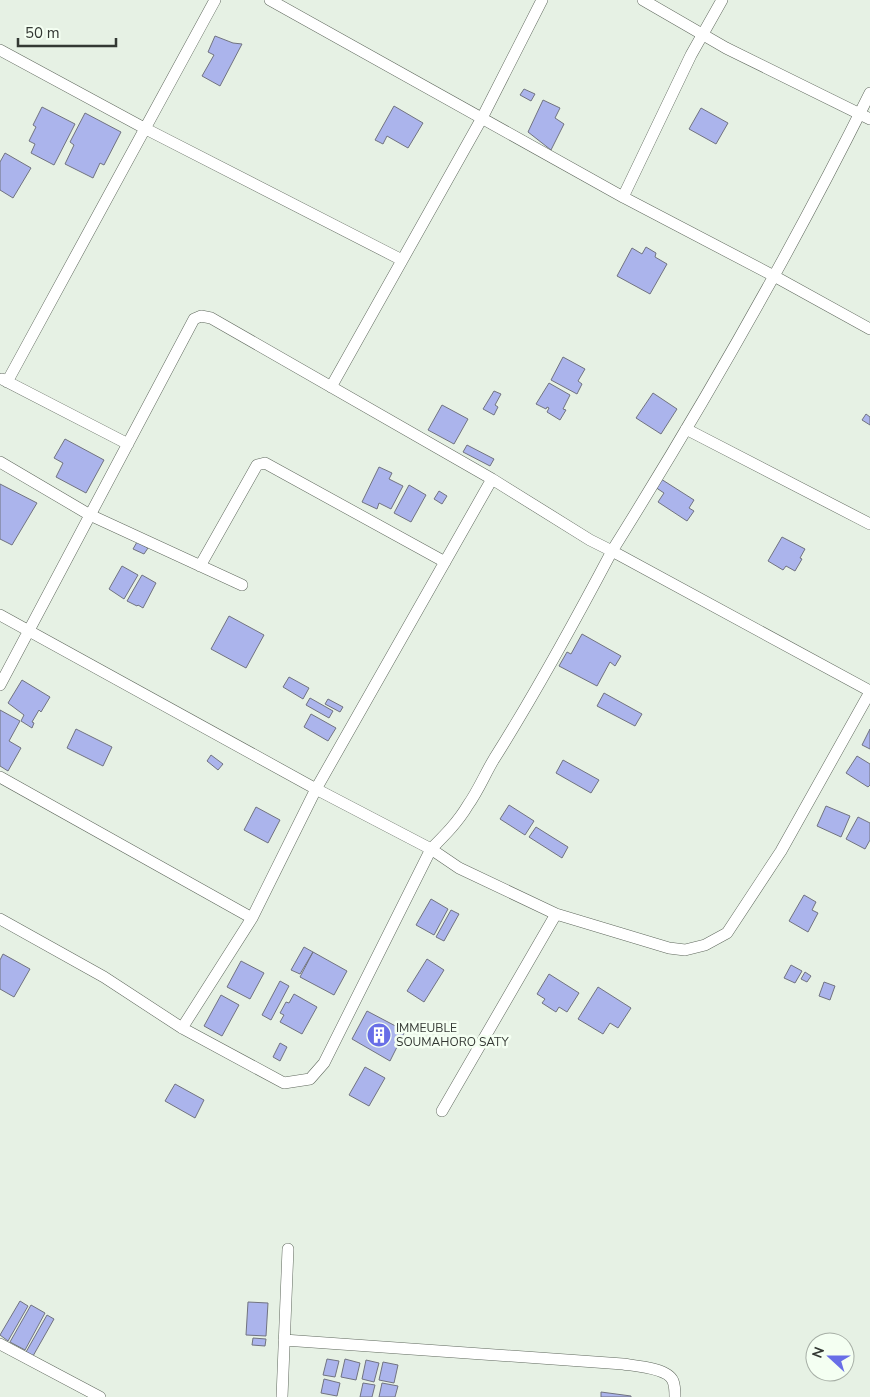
<svg xmlns="http://www.w3.org/2000/svg" width="870" height="1397" font-family="'Nunito Sans',sans-serif">
<style>
.building{fill:#abb4ec;stroke:#717380}
.lines{fill:none;stroke-linecap:round;stroke-linejoin:round}
.minor-casing{stroke:#60695e;stroke-width:12}
.minor{stroke:#fff;stroke-width:11}
.labels{text-anchor:middle;dominant-baseline:central;stroke-width:5;stroke-linejoin:round;paint-order:stroke}
.poi-label{font-size:12px;fill:#333833;stroke:#f4fff2;text-anchor:start}
</style>
<rect width="100%" height="100%" fill="#e6f1e4"/>
<path class="building" d="M215 36 233 43 242 44 220 86 202 76 214 55 208 52Z
M524 89 535 94 531 101 520 95Z
M543 100 560 108 555 118 564 124 551 150 528 132Z
M394 106 423 123 408 148 387 136 383 144 375 140Z
M42 107 75 124 54 165 31 153 35 144 29 141 36 127 33 125Z
M701 108 728 123 716 144 689 129Z
M85 113 121 132 104 165 100 163 93 178 65 164 74 145 70 142Z
M5 153 31 168 13 198 0 190V162Z
M646 247 656 253 655 257 667 264 650 294 617 276 632 248 642 254Z
M563 357 585 369 578 381 582 384 577 394 551 380Z
M549 383 570 395 563 409 566 410 560 420 547 412 549 408 547 407 546 409 536 404Z
M494 391 501 394 495 405 498 407 494 415 483 409Z
M653 393 677 409 661 434 636 418Z
M442 405 468 419 454 444 428 430Z
M866 414 870 417V425L862 420Z
M65 439 104 460 86 493 56 477 63 463 54 458Z
M467 445 494 459 490 466 463 452Z
M379 467 392 473 389 479 403 486 391 509 379 503 377 509 362 502Z
M661 479 694 500 689 508 694 511 687 521 658 502 664 493 655 487Z
M0 484 37 503 12 545 0 539Z
M409 485 426 495 411 522 394 513Z
M439 491 447 496 442 504 434 499Z
M782 537 805 549 800 558 802 559 795 571 786 566 783 570 768 561Z
M137 542 148 548 144 554 133 549Z
M122 566 138 575 124 599 109 589Z
M142 575 156 583 143 608 138 605 137 606 127 601Z
M229 616 264 635 246 668 211 649Z
M582 634 621 656 615 666 610 662 597 686 559 666 567 652 571 654Z
M289 677 309 688 303 699 283 687Z
M22 680 50 697 41 712 39 710 32 722 34 723 32 728 21 721 24 715 8 703Z
M604 693 642 714 635 726 597 706Z
M310 698 333 711 329 718 306 705Z
M328 699 343 707 340 712 325 704Z
M0 710 20 721 9 741 21 748 8 771 0 766Z
M311 714 336 728 328 741 304 727Z
M76 729 112 747 103 766 67 748Z
M870 729V749L862 745Z
M211 755 223 764 218 770 207 761Z
M857 756 870 764V785L868 787 846 773Z
M563 760 599 780 591 793 556 773Z
M509 805 534 821 525 835 500 819Z
M826 806 850 816 841 837 817 826Z
M256 807 280 820 268 843 244 830Z
M858 817 870 823V840L865 849 846 839Z
M536 827 568 847 562 858 529 837Z
M804 895 816 902 812 910 818 913 808 932 789 921Z
M431 899 448 909 434 935 416 925Z
M451 910 459 914 444 941 436 937Z
M304 947 313 952 300 974 291 970Z
M313 952 347 971 334 995 300 977Z
M3 954 30 969 14 997 0 989V960Z
M427 959 444 970 424 1002 407 991Z
M241 961 264 973 250 999 227 987Z
M791 965 802 971 795 983 784 978Z
M805 972 811 976 807 982 801 979Z
M549 974 579 993 567 1012 559 1007 556 1012 542 1003 545 999 537 994Z
M280 981 289 986 271 1020 262 1015Z
M824 982 835 986 830 1000 819 996Z
M598 987 631 1008 618 1028 610 1023 603 1034 578 1019Z
M294 994 317 1007 302 1034 280 1022 284 1015 280 1013 286 1002 289 1003Z
M221 995 239 1005 222 1036 204 1026Z
M367 1011 405 1031 390 1061 352 1039Z
M280 1043 287 1047 280 1061 273 1057Z
M365 1067 385 1078 369 1106 349 1095Z
M175 1084 204 1100 195 1118 165 1101Z
M20 1301 28 1306 8 1341 0 1335Z
M248 1302 268 1303 266 1336 246 1335Z
M31 1305 45 1313 25 1350 10 1342Z
M47 1315 54 1319 33 1356 26 1352Z
M253 1338 266 1339 265 1346 252 1345Z
M327 1359 339 1361 335 1377 323 1375Z
M345 1359 360 1363 356 1380 341 1377Z
M366 1360 379 1363 374 1382 362 1379Z
M383 1362 398 1365 394 1383 379 1380Z
M324 1379 340 1383 337 1396 321 1393Z
M363 1383 375 1385 372 1397H360Z
M382 1383 398 1386 395 1397H379Z
M601 1392 631 1396V1397H601Z"/>
<g class="lines">
<defs>
<path id="minor" d="M270 0 623 197 774 276 870 329
M643 0 726 48 870 119
M0 50 146 129 402 260
M623 197 691 55 722 0
M2 379 128 444
M7 382 215 0
M331 387 482 118 542 0
M686 429 870 524
M0 462 90 515 242 585
M200 566 257 465 265 463 445 562
M0 615 316 789 431 849 459 868 556 914 669 948 685 950 705 945 727 933 781 851 870 692
M0 685 194 319 201 316 211 318 492 479 590 540 612 551C705 402 792 250 870 93
M0 777 252 918
M0 919 104 977 182 1028 284 1083 310 1079 324 1063 431 849C445 835 458 822 468 805 478 791 485 774 494 759 537 691 575 621 612 551L870 691
M182 1028 252 918 316 789 492 479
M442 1111 556 914
M284 1340 623 1364C636 1366 668 1368 673 1381 675 1386 675 1392 675 1397
M0 1344 100 1397
M282 1397 288 1249"/>
</defs>
<use href="#minor" class="minor-casing"/>
<use href="#minor" class="minor"/>
</g>
<defs>
<symbol id="building-disc" viewBox="-11 -11 22 22"><circle r="9.5" fill="#686ee7" stroke="#f4fff2"/><path d="M-4-6H4V6H1V3H-1V6H-4ZM-2.5-4.3h1.7v1.8h-1.7ZM.8-4.3h1.7v1.8H.8ZM-2.5-1h1.7V.8h-1.7ZM.8-1h1.7V.8H.8Z" fill="#fff"/></symbol>
</defs>
<g fill-rule="evenodd">
<use href="#building-disc" x="365" y="1021" width="28" height="28"/>
</g>
<g class="labels">
<g class="poi-label">
<text x="396" y="1028">IMMEUBLE<tspan x="396" dy="14">SOUMAHORO SATY</tspan></text>
</g>
</g>
<g transform="translate(830 1357) rotate(291)"><circle r="24" fill="#f4fff2" stroke="#a7afa6"/>
<path d="M0-4L9 19L0 12L-9 19Z" fill="#686ee7"/>
<text y="-8" font-size="14" font-weight="bold" text-anchor="middle" fill="#333833">N</text>
</g>
<path d="M18 38v8h98v-8" fill="none" stroke="#333833" stroke-width="2.5"/>
<text x="25" y="38" font-size="15" fill="#333833" stroke="#f4fff2" stroke-width="4" paint-order="stroke">50 m</text>
</svg>
